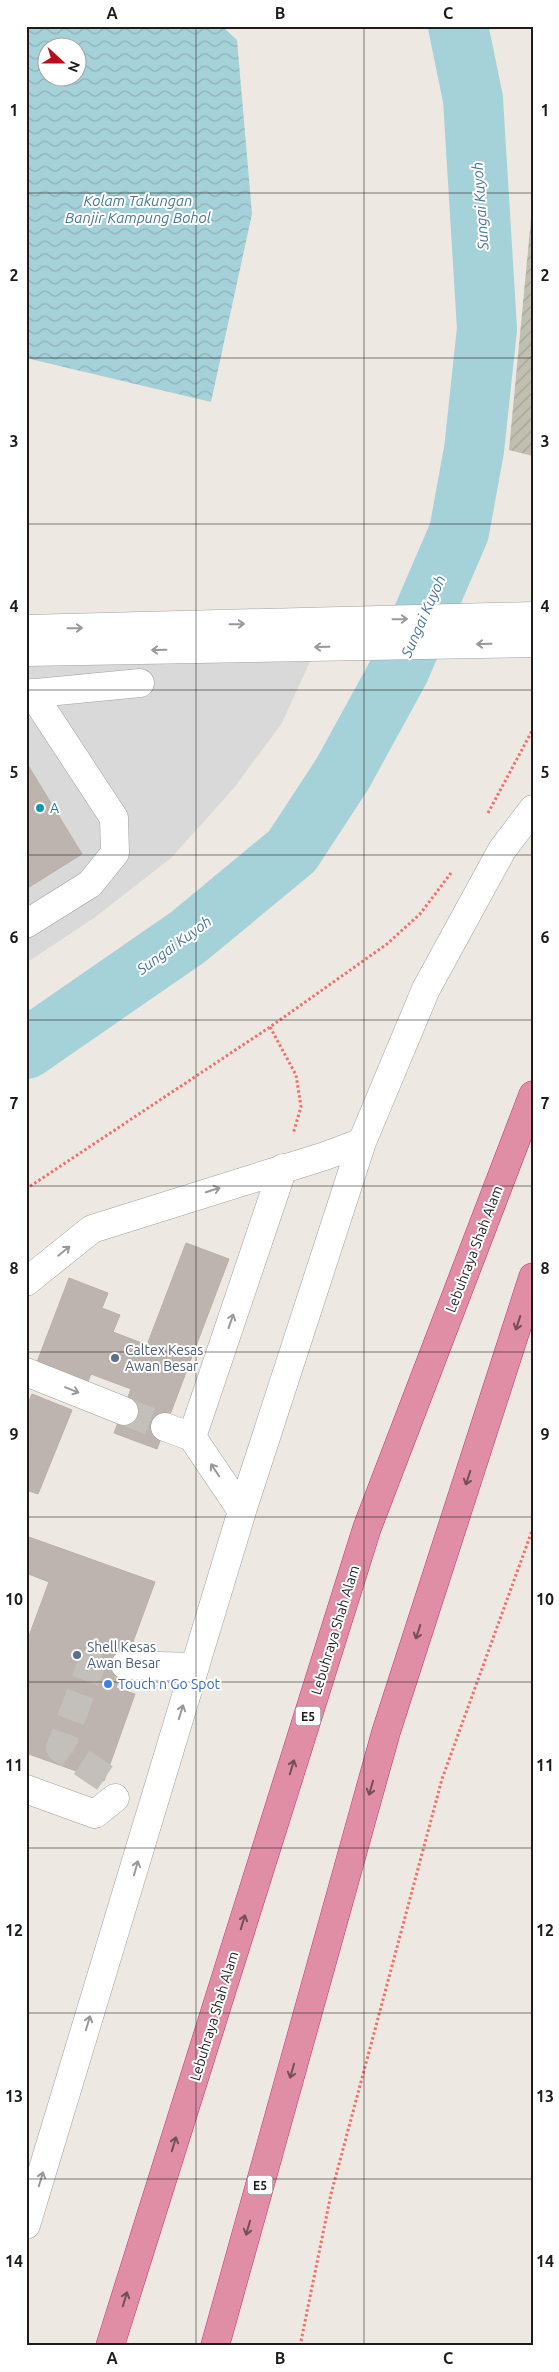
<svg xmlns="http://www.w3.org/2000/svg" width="559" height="2372" font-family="Ubuntu,sans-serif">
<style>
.residential{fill:#dad9d9}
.construction{fill:url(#construction-furrows)}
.water{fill:url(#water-waves);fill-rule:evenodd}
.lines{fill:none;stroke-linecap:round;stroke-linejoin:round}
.river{stroke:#a5d1d8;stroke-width:60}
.building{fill:#bdb4af;stroke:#bdaea6}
.minor-tunnel{stroke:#c3bfba;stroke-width:28;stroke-dasharray:28 14;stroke-linecap:butt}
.minor-casing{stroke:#a0a0a0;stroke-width:29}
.highway-casing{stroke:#cb2f74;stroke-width:29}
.path{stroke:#f07170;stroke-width:3;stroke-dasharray:2.5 2.5;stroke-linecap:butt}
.minor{stroke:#fff;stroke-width:28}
.highway{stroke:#e08ea5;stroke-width:28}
.oneway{stroke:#999}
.oneway2{stroke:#744f5a}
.grid{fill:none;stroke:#1c1c1c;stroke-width:1;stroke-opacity:0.55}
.culture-dot{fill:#0f9aa8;stroke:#fff;stroke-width:2}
.service-dot{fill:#5c6f8a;stroke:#fff;stroke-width:2}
.shop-dot{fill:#3f7fe0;stroke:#fff;stroke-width:2}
.labels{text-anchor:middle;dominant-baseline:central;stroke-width:4;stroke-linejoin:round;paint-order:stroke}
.shield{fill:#fff;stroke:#606060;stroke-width:1}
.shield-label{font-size:12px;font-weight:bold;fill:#1c1c1c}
.culture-label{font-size:14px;fill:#0d838f;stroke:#fff;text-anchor:start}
.street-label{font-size:14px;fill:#1c1c1c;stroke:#fff}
.service-label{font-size:14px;fill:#4e5e75;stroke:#fff;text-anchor:start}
.shop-label{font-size:14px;fill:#366cbe;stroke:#fff;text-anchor:start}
.water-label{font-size:15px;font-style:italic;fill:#497796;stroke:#fff}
.neatline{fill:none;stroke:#1c1c1c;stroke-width:2}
.grid-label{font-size:16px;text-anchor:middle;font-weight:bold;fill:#1c1c1c}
</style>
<defs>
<pattern id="construction-furrows" width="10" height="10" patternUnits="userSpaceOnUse" patternTransform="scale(1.25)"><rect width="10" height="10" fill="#c1bfaf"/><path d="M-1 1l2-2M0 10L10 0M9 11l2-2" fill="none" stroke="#a5a496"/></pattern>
<pattern id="water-waves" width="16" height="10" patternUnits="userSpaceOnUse" patternTransform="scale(1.25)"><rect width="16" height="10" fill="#a5d1d8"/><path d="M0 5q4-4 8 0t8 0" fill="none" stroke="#8db3b9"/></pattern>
</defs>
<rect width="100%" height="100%" fill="#ede8e2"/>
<path class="residential" d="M317 646 282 723 234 788 171 858 94 918 26 963V654Z"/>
<path class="construction" d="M533 198V456L509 450Z"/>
<path class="water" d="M26 26H222L237 40 252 214 211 402 26 358ZM48 48H78V78H48Z"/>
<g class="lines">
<path class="river" d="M26 1049 188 937 292 851 343 773 400 669 459 532 474 450 487 329 473 99 458 26"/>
</g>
<path class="building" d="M26 762 82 854 26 889Z
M186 1243 229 1259 157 1449 114 1433 131 1389 91 1374 85 1389 34 1370 69 1278 108 1293 102 1308 120 1315 113 1332 147 1345Z
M32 1394 72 1410 38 1494 26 1490V1408Z
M26 1536 155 1582 116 1688 135 1694 104 1781 26 1753V1644L49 1582 26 1573Z"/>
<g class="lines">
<path class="minor-tunnel" d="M124 1411 165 1427
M105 1778 60 1748 92 1663 125 1665"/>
<defs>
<path id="minor" d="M26 629 533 616
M26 652 533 643
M26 694 140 683
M26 924 90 884 115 853 114 818 32 693
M26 1282 92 1229 325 1156 362 1142
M26 1372 124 1411
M165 1427 192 1437
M242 1511 192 1437 283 1168
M125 1665 195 1667
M26 1789 95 1814 115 1798
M26 2225 242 1511 362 1142 426 989 502 850 533 809"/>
<path id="highway" d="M110 2346 367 1528 533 1095
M215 2346 386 1732 533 1277"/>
</defs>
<use href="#minor" class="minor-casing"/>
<use href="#highway" class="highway-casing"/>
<path class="path" d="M488 813 533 729
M270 1027 296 1075 301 1107 293 1134
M26 1189 270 1027 387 944 420 914 451 873
M300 2346 331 2194 442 1779 533 1528"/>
<use href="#minor" class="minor"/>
<use href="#highway" class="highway"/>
</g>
<defs><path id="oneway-shaft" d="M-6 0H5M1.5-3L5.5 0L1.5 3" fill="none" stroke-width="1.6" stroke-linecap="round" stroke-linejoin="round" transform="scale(1.25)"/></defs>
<g class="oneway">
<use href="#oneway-shaft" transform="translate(400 619) rotate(-1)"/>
<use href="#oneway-shaft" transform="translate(237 624) rotate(-1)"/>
<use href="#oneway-shaft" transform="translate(75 628) rotate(-1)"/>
<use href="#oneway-shaft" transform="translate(484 644) rotate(179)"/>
<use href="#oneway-shaft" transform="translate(322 647) rotate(179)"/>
<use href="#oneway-shaft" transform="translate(159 650) rotate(179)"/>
<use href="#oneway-shaft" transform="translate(213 1190) rotate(-18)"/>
<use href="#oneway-shaft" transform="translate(64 1251) rotate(-39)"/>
<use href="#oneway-shaft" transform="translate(231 1321) rotate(-71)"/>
<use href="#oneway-shaft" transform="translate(72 1390) rotate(22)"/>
<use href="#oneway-shaft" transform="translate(215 1470) rotate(-124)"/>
<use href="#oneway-shaft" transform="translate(181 1712) rotate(-73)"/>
<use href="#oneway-shaft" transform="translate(136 1868) rotate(-74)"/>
<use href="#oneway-shaft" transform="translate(88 2023) rotate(-73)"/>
<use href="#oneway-shaft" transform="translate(41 2179) rotate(-73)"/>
</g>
<g class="oneway2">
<use href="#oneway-shaft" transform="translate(518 1323) rotate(108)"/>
<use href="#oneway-shaft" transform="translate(468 1478) rotate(108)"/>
<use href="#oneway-shaft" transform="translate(418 1632) rotate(108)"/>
<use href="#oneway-shaft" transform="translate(292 1767) rotate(-73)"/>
<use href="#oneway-shaft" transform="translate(371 1788) rotate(106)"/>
<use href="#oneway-shaft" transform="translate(243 1922) rotate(-73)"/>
<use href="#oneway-shaft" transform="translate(292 2071) rotate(106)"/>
<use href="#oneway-shaft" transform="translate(174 2144) rotate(-73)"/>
<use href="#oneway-shaft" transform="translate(248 2228) rotate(106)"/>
<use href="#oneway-shaft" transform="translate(125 2299) rotate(-73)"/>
</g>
<path class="grid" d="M196 26V2346M364 26V2346M26 193H533M26 358H533M26 524H533M26 690H533M26 855H533M26 1020H533M26 1186H533M26 1352H533M26 1517H533M26 1682H533M26 1848H533M26 2013H533M26 2179H533"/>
<circle class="culture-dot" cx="40" cy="808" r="5"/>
<g class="service-dot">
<circle cx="115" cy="1358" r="5"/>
<circle cx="77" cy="1655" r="5"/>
</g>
<circle class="shop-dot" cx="108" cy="1684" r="5"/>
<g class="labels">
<g class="shield">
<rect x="295.5" y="1706.5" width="25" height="19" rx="4"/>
<rect x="247.5" y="2175.5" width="25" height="19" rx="4"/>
</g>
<g class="shield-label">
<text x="308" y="1716">E5</text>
<text x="260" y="2185">E5</text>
</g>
<g class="culture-label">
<text x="50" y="808">A</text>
</g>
<g class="street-label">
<text transform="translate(474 1249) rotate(-69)">Lebuhraya Shah Alam</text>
<text transform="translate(335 1630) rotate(-73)">Lebuhraya Shah Alam</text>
<text transform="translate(214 2016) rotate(-73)">Lebuhraya Shah Alam</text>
</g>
<g class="service-label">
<text x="125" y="1350">Caltex Kesas<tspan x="125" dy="16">Awan Besar</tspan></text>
<text x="87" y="1647">Shell Kesas<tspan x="87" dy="16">Awan Besar</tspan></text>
</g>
<g class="shop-label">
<text x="118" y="1684">Touch n Go Spot</text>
</g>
<g class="water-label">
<text x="138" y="200">Kolam Takungan<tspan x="138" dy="17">Banjir Kampung Bohol</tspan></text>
<text transform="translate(480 206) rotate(-94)">Sungai Kuyoh</text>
<text transform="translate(423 616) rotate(-66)">Sungai Kuyoh</text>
<text transform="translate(174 945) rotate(-36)">Sungai Kuyoh</text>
</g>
</g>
<rect width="559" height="2372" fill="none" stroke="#ffffff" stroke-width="55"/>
<g transform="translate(62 62) rotate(111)"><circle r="24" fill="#ffffff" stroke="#a4a4a4"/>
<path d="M0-4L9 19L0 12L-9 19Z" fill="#bb0d1e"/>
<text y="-8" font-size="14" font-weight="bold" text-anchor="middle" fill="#1c1c1c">N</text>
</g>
<rect x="28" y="28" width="504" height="2316" class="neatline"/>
<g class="grid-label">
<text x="112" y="19">A</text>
<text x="280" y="19">B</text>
<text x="448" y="19">C</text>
<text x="14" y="116">1</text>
<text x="545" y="116">1</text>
<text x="14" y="281">2</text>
<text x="545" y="281">2</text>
<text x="14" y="447">3</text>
<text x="545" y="447">3</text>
<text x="14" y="612">4</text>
<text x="545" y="612">4</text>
<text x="14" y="778">5</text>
<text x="545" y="778">5</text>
<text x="14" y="943">6</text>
<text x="545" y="943">6</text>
<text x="14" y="1109">7</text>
<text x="545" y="1109">7</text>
<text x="14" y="1274">8</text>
<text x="545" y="1274">8</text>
<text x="14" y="1440">9</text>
<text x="545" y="1440">9</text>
<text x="14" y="1605">10</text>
<text x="545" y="1605">10</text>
<text x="14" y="1771">11</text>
<text x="545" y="1771">11</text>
<text x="14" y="1936">12</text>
<text x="545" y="1936">12</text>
<text x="14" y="2102">13</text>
<text x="545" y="2102">13</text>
<text x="14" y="2267">14</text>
<text x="545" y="2267">14</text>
<text x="112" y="2364">A</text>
<text x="280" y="2364">B</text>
<text x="448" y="2364">C</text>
</g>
</svg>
